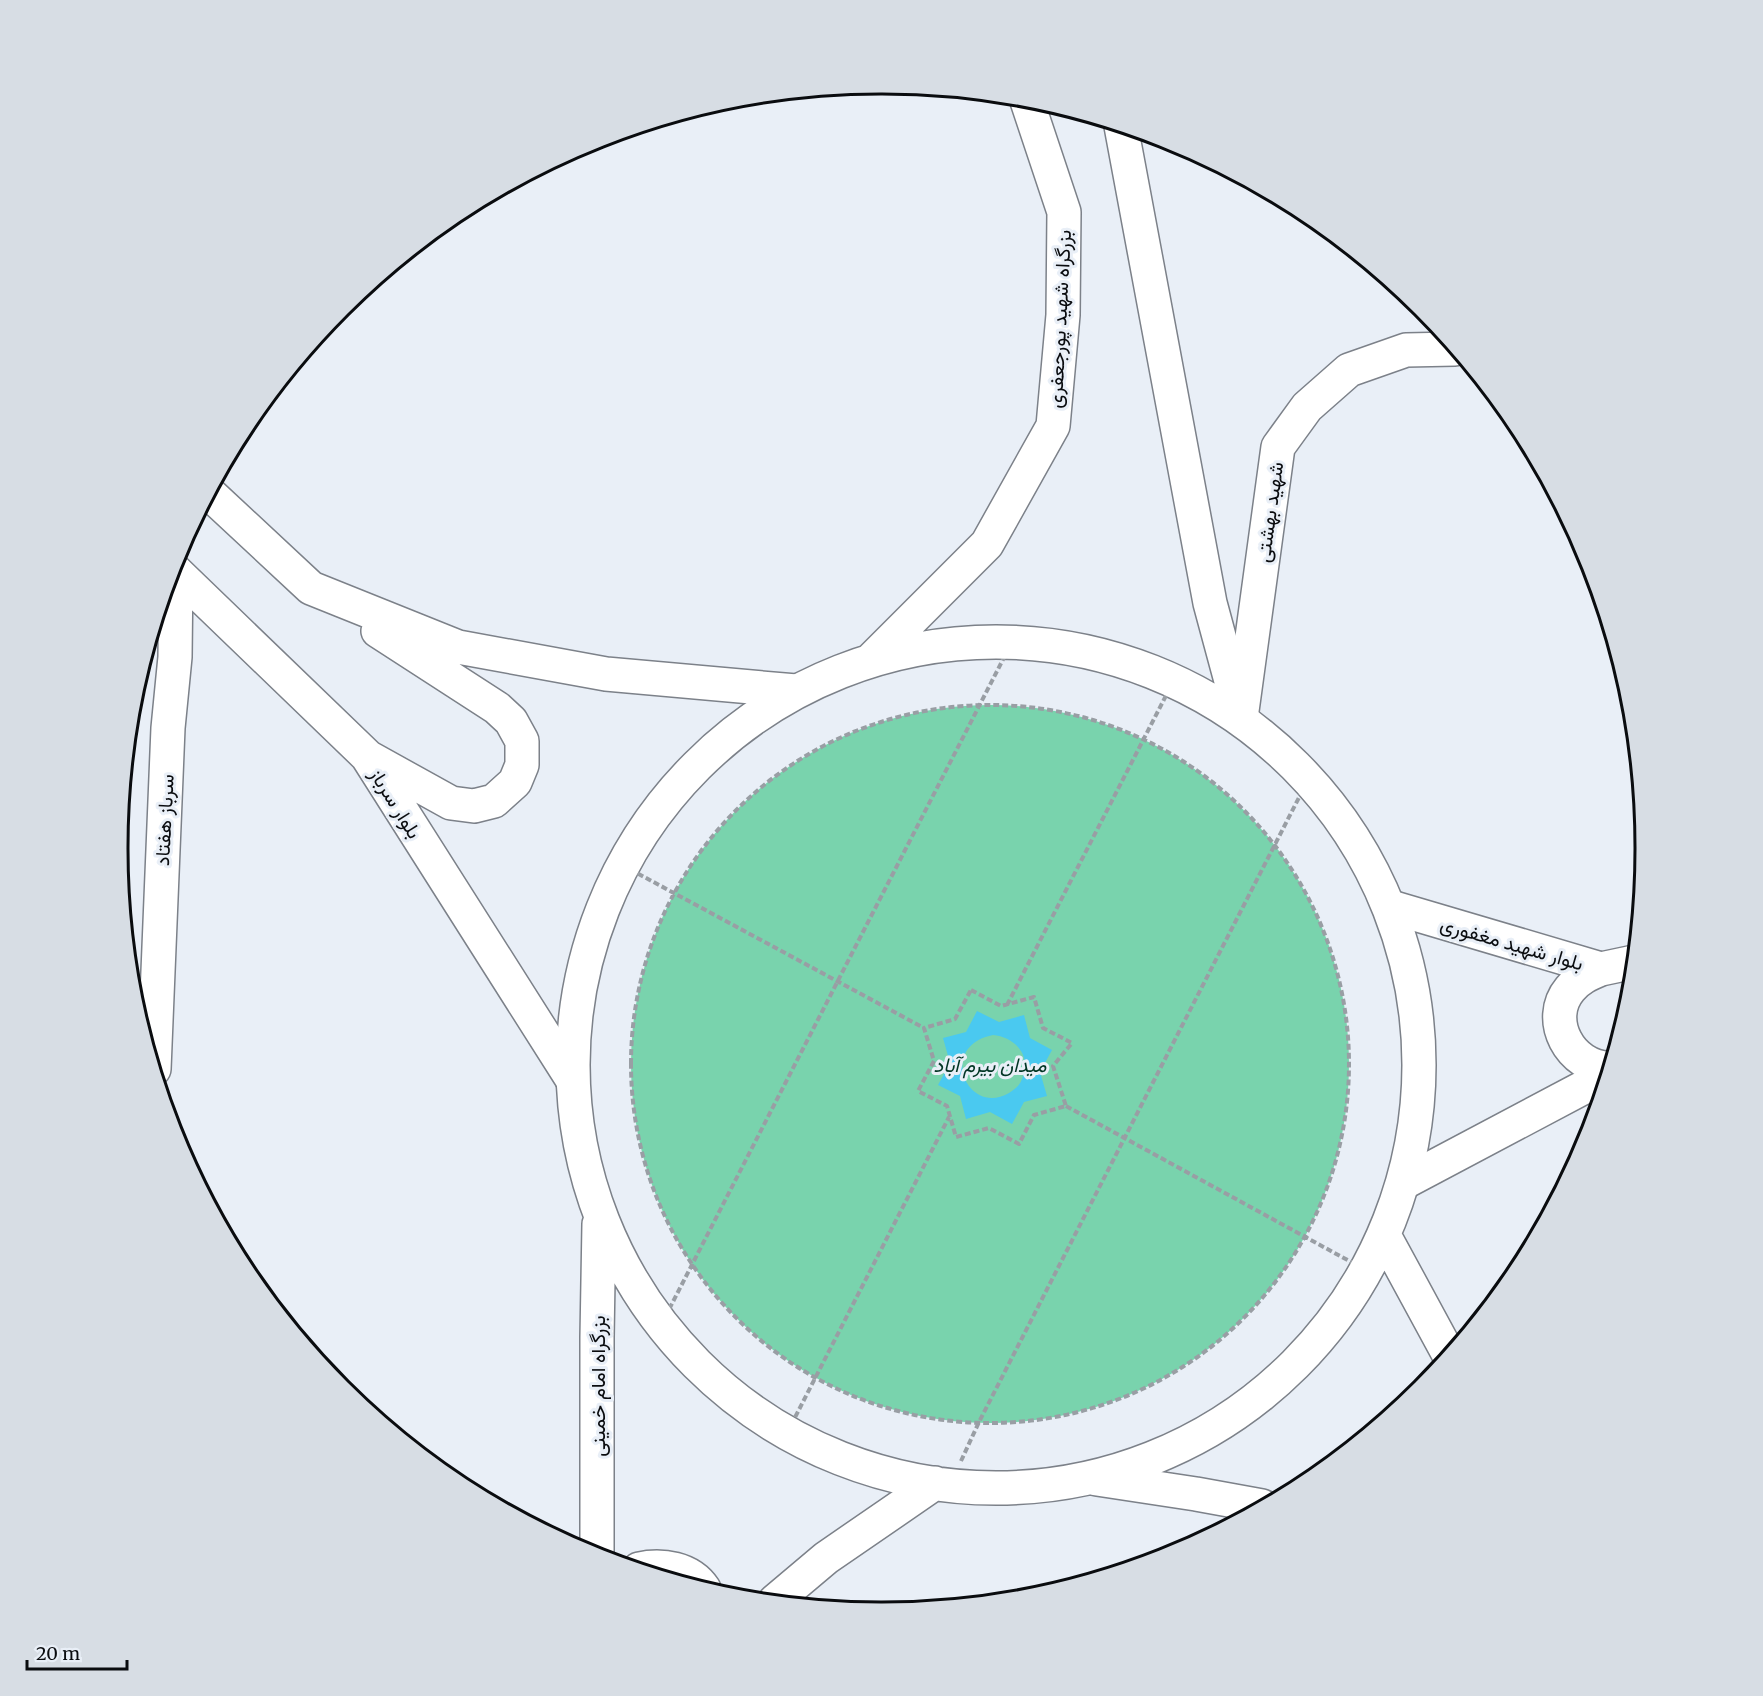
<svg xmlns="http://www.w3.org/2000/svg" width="1763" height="1696" font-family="Merriweather,Vazirmatn,serif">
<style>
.green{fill:#79d3ad}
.water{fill:#4ac9f0;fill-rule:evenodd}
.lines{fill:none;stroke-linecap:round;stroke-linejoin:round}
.minor-casing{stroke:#7c8189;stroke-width:36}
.major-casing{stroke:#7c8189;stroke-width:36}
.highway-casing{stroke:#7c8189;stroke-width:36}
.path{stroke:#999ea4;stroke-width:4;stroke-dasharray:6 3;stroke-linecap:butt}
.minor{stroke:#fff;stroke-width:33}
.major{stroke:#fff;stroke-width:33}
.highway{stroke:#fff;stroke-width:33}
.labels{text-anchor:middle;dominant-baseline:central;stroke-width:6;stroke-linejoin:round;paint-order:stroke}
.street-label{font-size:20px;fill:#0a0c0f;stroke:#e9eff7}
.park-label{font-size:20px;font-style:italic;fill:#013524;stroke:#e9eff7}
.rim{fill:none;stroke:#0a0c0f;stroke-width:3}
</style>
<rect width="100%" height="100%" fill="#e9eff7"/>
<path class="green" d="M631 1064a359 359 0 1 1 718 0a359 359 0 1 1-718 0Z"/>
<path class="water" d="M977 1011 999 1022 1024 1015 1030 1038 1052 1050 1040 1072 1047 1096 1024 1102 1012 1124 990 1112 966 1119 960 1096 938 1085 950 1063 943 1038 966 1032ZM993 1035C1014 1037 1031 1054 1023 1076 1021 1084 1016 1089 1009 1093 967 1117 937 1046 993 1035Z"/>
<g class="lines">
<defs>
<path id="minor" d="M1241 718 1278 447 1307 407 1349 370 1406 350 1455 349
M154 1069 168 728 175 657 176 572"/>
<path id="major" d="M209 493 311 588 458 647 606 674 796 691
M172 568 367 756 572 1079
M368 757 451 803 474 806 494 801 515 782 522 765V741L511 721 497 708 378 631
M1391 907 1601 969 1634 962
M1601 969C1589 974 1579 978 1570 989 1544 1020 1571 1068 1609 1068
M1405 1182 1607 1075"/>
<path id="highway" d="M1121 126 1210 603 1241 718
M573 1065a423 423 0 1 1 846 0a423 423 0 1 1-846 0Z
M870 661 987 544 1053 426 1063 315 1064 212 1026 98
M1385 1237 1449 1355
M1097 1479 1196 1494 1262 1506
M597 1556V1337L599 1224
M639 1569C662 1564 690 1568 704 1589
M775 1601 826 1558 935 1483"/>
</defs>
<use href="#minor" class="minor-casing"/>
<use href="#major" class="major-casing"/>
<use href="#highway" class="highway-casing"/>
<path class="path" d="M631 1064a359 359 0 1 1 718 0a359 359 0 1 1-718 0Z
M622 865 924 1028
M971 990 1001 1006 1034 997 1043 1028 1072 1043 1053 1066 1066 1106 1034 1115 1019 1144 989 1128 956 1137 947 1106 918 1091 934 1061 924 1028 955 1019Z
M1007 1005 1174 680
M1066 1106 1362 1268
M661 1325 1012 642
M787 1433 949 1117
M961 1461 979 1422 1309 778"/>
<use href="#minor" class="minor"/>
<use href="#major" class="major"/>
<use href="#highway" class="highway"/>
</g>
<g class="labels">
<g class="street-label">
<text transform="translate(1059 319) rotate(-87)">بزرگراه شهید پورجعفری</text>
<text transform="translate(1269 512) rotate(-82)">شهید بهشتی</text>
<text transform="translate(396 803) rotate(58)">بلوار سرباز</text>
<text transform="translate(164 820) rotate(-87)">سرباز هفتاد</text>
<text transform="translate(1512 943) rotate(16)">بلوار شهید مغفوری</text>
<text transform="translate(597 1386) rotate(-90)">بزرگراه امام خمینی</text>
</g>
<g class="park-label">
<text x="990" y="1064">میدان بیرم آباد</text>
</g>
</g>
<path d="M0 0H1763V1696H0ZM881 94H882A753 753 0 0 1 1635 847V849A753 753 0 0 1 882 1602H881A753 753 0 0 1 128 849V847A753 753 0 0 1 881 94Z" fill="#d7dde4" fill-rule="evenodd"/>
<path class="rim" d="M881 94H882A753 753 0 0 1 1635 847V849A753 753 0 0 1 882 1602H881A753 753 0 0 1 128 849V847A753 753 0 0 1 881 94Z"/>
<path d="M27 1660v9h100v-9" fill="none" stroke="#0a0c0f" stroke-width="3"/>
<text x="36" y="1660" font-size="18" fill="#0a0c0f" stroke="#e9eff7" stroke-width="4.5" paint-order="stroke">20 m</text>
</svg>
